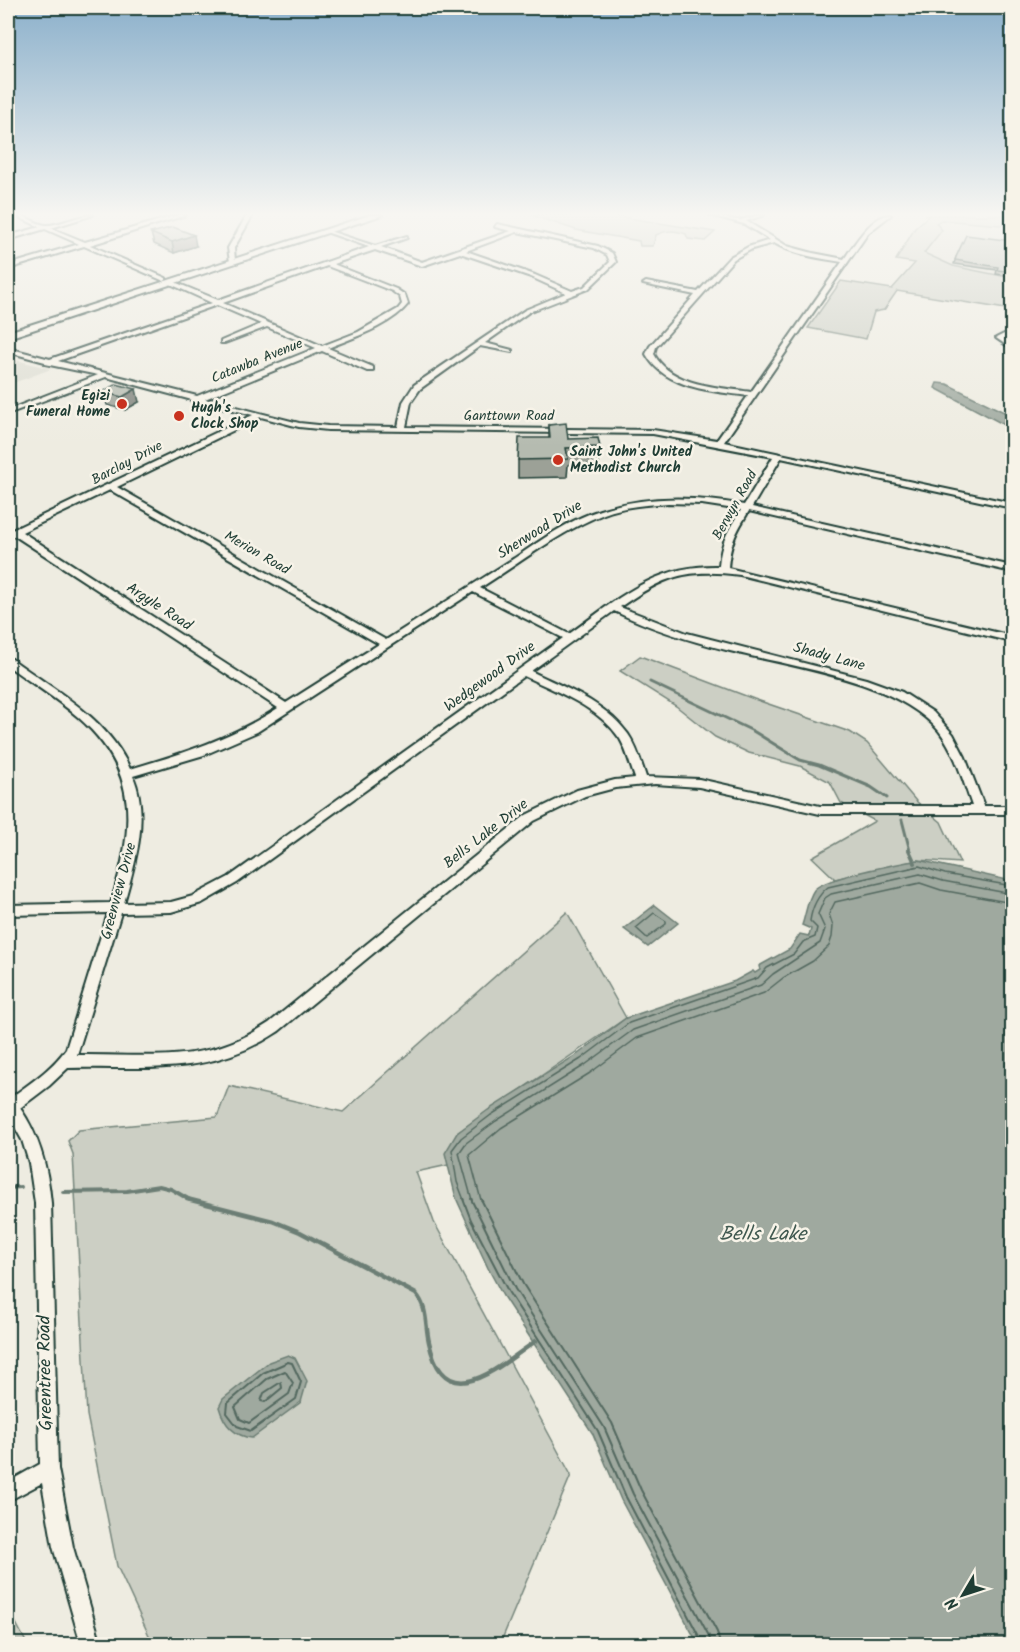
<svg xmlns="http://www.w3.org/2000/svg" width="1020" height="1652" font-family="Kalam,sans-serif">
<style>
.built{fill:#ddddd2}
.green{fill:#cccfc4;stroke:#76867c;stroke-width:1.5}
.water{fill:#9fa99f;stroke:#6c7e74;stroke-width:1.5}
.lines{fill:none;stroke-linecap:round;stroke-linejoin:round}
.shore-far1{stroke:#52685f;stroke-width:1.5}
.shore{stroke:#52685f;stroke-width:2}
.stream-far2{stroke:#6c7e74;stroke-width:3}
.stream-far1{stroke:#6c7e74;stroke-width:4}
.stream{stroke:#6c7e74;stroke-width:4.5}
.minor-casing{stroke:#1f3d34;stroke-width:4}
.highway-casing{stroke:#1f3d34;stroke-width:4}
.minor{fill:#f7f3e8;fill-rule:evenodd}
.highway{fill:#f7f3e8;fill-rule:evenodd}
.wall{fill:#9ca197;stroke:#1f3d34;stroke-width:1.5}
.shaded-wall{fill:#7f837b;stroke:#1f3d34;stroke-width:1.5}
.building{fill:#b5bbb0;stroke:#1f3d34;stroke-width:1.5}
.poi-dot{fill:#c8321e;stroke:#f7f3e8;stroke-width:2}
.labels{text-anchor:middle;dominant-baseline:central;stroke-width:5;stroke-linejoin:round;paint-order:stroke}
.far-street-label{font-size:14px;fill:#1f3d34;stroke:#f7f3e8}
.far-poi-label{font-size:14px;font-weight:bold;fill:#1f3d34;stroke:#f7f3e8;text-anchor:start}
.street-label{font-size:15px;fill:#1f3d34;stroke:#f7f3e8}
.near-street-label{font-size:18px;fill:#1f3d34;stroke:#f7f3e8}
.near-water-label{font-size:20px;font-style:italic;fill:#3f584f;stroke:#f7f3e8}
</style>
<rect width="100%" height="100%" fill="#eeece1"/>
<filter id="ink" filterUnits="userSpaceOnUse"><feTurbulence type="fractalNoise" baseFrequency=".0167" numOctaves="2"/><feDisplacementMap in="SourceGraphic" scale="12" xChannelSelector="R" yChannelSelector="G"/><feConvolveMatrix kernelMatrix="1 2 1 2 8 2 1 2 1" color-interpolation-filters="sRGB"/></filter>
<g filter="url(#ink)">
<path class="built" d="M942 220 1012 226V278L953 266 923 253 942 230 935 223Z
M8 358 51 369 8 385Z"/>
<path class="green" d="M531 215H610L715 232 705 241 688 239 686 234C674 230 667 230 656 235L653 246H640L639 241 576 230Z
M924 215H1012V226L942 220 936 223 942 230 924 253 953 266 1012 278V310L897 291 884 310 874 312 866 339 808 328 841 281 892 289 915 263 896 260 915 228 928 216Z
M640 656 754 699 850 732 867 743 916 801 941 822 960 863 918 860 835 879 812 857 875 821 841 803 830 782 800 766 749 753 715 737 676 706 620 671Z
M567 912 626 1018 457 1133 448 1165 416 1172 434 1222 571 1475 500 1644H153L117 1566 87 1415 73 1154 68 1141 79 1130 217 1117 229 1086 343 1112Z
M8 1608 27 1644H8Z"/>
<path class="water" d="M937 383 947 384 1012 416V429L939 390 935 388Z
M918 860 1012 881V1092L1010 1104 1012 1112V1644H698L621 1500 593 1434 503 1296 488 1268 456 1198 445 1153 457 1133 488 1110 578 1054 626 1018 735 981 753 971 755 973 760 970 759 966 790 949 800 934 809 936 811 929 802 925C806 914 807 900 814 890 824 877 899 864 918 860Z
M655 905 678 923 648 947 624 929Z
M288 1355 295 1358 307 1381 301 1402 252 1438C234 1436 224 1425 219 1407L223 1399 269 1362Z"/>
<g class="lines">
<path class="shore-far1" d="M654 913 666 921V924L647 938 636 928Z
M464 1200 457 1182 452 1150 461 1138 491 1115 581 1059 629 1023 758 978 767 968 794 954 803 942 815 937 817 928 810 921C812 907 817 896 828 887L919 866 945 874 1012 886
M472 1200 459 1153 466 1143 496 1121 585 1065 633 1030 761 985 773 974 820 943 825 929 818 914 825 898 831 894 920 874 943 881 1012 894
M481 1200 469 1155 501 1128 590 1073 637 1038 764 993 783 978 813 961 829 946 832 937 833 926 829 914 835 902 920 883 941 890 1012 903"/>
<path class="shore" d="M463 1199 471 1220 509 1293 598 1431 626 1497 703 1644
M471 1199 515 1289 604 1427 633 1494 709 1636 711 1644
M481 1199 523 1284 612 1423 641 1490 717 1632 720 1644
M288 1362 292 1363 301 1382 296 1399 251 1431 237 1426 227 1413 228 1403 263 1373Z
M285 1371 293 1383 289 1394 249 1423 240 1419 235 1407 267 1379Z
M281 1382 282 1388 265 1402 261 1401 264 1393Z"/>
<path class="stream-far2" d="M650 682 753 731 800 760 819 765 871 787 887 798
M902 820 910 851"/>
<path class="stream-far1" d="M909 850 915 863
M8 1188 21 1187
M63 1192 127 1191 159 1186 171 1189 190 1200"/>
<path class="stream" d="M187 1199 273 1221 300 1232 416 1294C428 1308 425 1325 429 1342 445 1418 499 1366 536 1341"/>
<defs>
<path id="minor" d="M14 215C26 214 34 224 46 225 57 226 78 215 93 215L51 228 85 242 178 215H186L90 245 166 278V280L164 281 84 246 8 269V265L79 244 45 229 8 240V236L40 227Z
M247 215H253L234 248 235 261 230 262 228 248Z
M710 215C720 215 730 220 739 220 748 219 755 215 764 215L746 221 787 246 813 253 844 259C854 245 872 214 891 215L868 233 724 442 1012 503V508L781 458 752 507 1012 566V572L749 511C736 532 730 543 728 568L1012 636V642L740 575C686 568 664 576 620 607L687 633 866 679 902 692 933 712 953 734 965 757 984 806H1012V814H820L699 787 655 784 615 788 585 796 534 821 279 1031C209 1078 147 1066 68 1068L49 1086 20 1108C40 1137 48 1169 51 1203L58 1469 73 1547 101 1644H81L53 1547 42 1483 8 1501V1482L40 1464 35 1203 29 1163 22 1140 8 1115V1098H10C30 1083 51 1070 66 1049L108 913 8 915V905L111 903C133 830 142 773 78 717 56 698 31 683 8 666V658L12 659C55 691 107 717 130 769 184 753 230 739 278 708L15 536 8 537V532L12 530 253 415 198 401 192 402V400L106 377 8 414V410L98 375 45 364V362L8 352V348L50 359 212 303 168 283V281H172L218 300 369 247 326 232V230L375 246 407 236V238L381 247 422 262 511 231 495 227 497 224 598 246 612 253 616 262 588 289 529 312 485 343 512 350V352L480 346 420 389 411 402 406 427 653 430 717 440 748 396C713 391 665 389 646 354L650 346 695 295 643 284 646 282 698 292 730 257 748 247 770 240 744 224ZM517 232 594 248 607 255 610 262 584 287 572 291 535 275 466 251ZM774 243C794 255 819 258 842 262L751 392C718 387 671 386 654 354L656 347 734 259 752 249ZM375 250 422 266 460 253 531 277 566 293 525 310 414 385 403 402 398 427 328 426 299 423 205 399 322 351 367 371H373V367L328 348C353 338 392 325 408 304L405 295 396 289 333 264ZM327 266 392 291 400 297 402 304 398 309 358 332 322 346 223 303ZM217 305 261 324 221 341V343H225L267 327 316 348 197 396 58 361ZM261 417 299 427 328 430 653 434 773 457 744 505C696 496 646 495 600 510 568 520 540 541 513 559 470 586 428 613 386 640L117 487ZM110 490 379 644 286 703 22 532ZM668 503 702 504 741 510C728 530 721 542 719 566 655 564 618 599 569 634L480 588C520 563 560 531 604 514 625 506 647 505 668 503ZM473 592 563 638 229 877 193 896 171 902 124 903C135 864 150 816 133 776L204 755 257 732ZM614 611C651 629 690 641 730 651 793 667 896 680 939 731 956 753 963 781 972 806H820L699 779 646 777C641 762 637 747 628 734 605 702 565 688 531 671ZM524 676C557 692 599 707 620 739 627 751 630 765 635 778L615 780 577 790 526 815 269 1023C204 1066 150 1054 77 1055L121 913 171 912 202 903 237 883Z
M1004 334 1012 335V339L1004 338 1012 344V349L996 338Z"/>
<path id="highway" d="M370 215H382L8 338V332Z"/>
</defs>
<use href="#minor" class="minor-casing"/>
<use href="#highway" class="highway-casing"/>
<use href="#minor" class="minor"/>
<use href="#highway" class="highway"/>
</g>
<path class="wall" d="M151 233 196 246 174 253 154 244Z
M1012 241V276L996 274 997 270 954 264 956 257Z
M103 392 139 402 125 410 107 405Z
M549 425 568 439 600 447 599 465H568L567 477 518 478V460L549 438Z"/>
<path class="shaded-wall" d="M194 235 196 246 174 253 172 242Z
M136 389 139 402 125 410 122 397Z"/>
<path class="building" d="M173 227 194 235 172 242 151 233Z
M966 235 1012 241V272L997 270 998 267 955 260 956 257Z
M116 384 136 389 122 397 103 392Z
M566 423 568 439 598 438 600 447 566 448 568 459 518 460 519 438H550L549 425Z"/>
</g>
<linearGradient id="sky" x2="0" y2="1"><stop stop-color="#8bb0cb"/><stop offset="0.48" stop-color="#f7f6f2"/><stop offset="1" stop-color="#f7f6f2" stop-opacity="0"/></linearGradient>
<rect width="1020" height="446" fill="url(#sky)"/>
<g class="poi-dot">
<circle cx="122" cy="404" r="6"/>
<circle cx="179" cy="416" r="6"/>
<circle cx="558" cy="460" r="6"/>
</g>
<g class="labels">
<g class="far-street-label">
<text transform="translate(257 361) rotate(-22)">Catawba Avenue</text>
<text x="509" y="416">Ganttown Road</text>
<text transform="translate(127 463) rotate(-28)">Barclay Drive</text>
<text transform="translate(735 505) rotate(-61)">Berwyn Road</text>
<text transform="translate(257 553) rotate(30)">Merion Road</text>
</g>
<g class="far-poi-label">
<text x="110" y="396" text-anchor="end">Egizi<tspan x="110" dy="16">Funeral Home</tspan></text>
<text x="191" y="408">Hugh's<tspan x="191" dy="16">Clock Shop</tspan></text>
<text x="570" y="452">Saint John's United<tspan x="570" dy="16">Methodist Church</tspan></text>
</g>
<g class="street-label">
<text transform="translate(540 530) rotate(-32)">Sherwood Drive</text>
<text transform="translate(159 607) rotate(33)">Argyle Road</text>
<text transform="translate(829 657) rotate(15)">Shady Lane</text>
<text transform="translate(490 677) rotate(-36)">Wedgewood Drive</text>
<text transform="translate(486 834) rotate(-38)">Bells Lake Drive</text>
<text transform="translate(119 891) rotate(-75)">Greenview Drive</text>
</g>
<g class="near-street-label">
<text transform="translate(46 1373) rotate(-91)">Greentree Road</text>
</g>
<g class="near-water-label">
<text x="763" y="1235">Bells Lake</text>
</g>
</g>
<rect width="1020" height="1652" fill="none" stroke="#f7f3e8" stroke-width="30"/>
<rect x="15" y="15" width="990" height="1622" fill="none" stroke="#1f3d34" stroke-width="2" filter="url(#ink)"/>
<g transform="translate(963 1595) rotate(231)" stroke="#f7f3e8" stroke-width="4.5" paint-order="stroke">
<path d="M0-4.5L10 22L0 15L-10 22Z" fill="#1f3d34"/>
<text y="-9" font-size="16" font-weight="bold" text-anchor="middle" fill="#1f3d34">N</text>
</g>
</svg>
